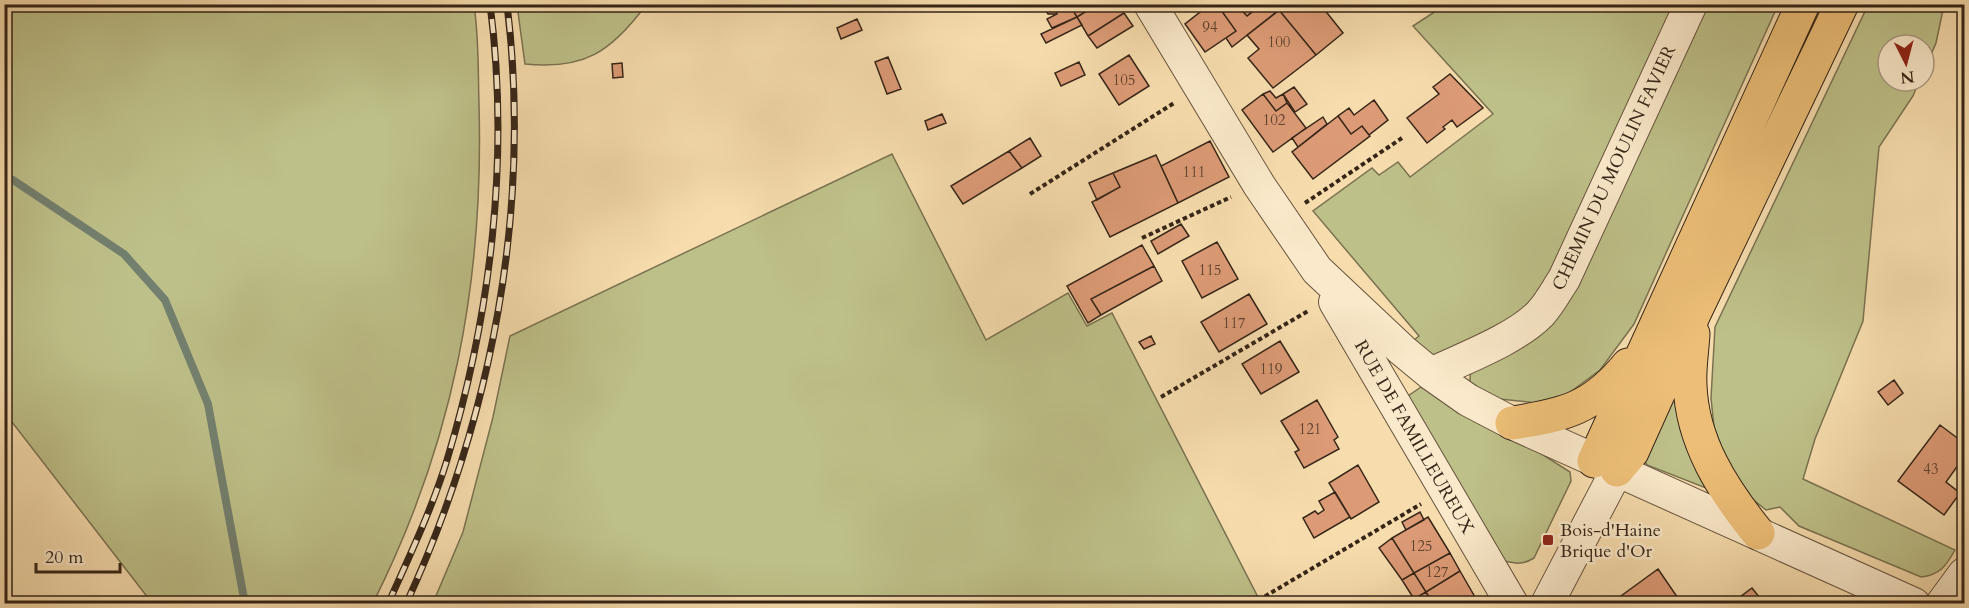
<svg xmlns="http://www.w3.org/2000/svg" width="1969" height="608" font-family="Cardo,serif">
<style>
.green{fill:#bec089;stroke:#7a7250;stroke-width:1.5}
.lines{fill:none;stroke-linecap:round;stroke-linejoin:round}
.stream{stroke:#73806f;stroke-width:8}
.building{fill:#dc9b76;stroke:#352517;stroke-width:1.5}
.minor-casing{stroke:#66533d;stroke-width:34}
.highway-casing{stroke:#352517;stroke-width:35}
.path{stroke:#352517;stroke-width:4;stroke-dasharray:4.5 3;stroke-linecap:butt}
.minor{stroke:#fae9ca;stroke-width:32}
.highway{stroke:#ecbe77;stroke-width:33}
.rail-casing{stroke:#352517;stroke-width:7}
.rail{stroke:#fae9ca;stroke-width:4.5;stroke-dasharray:14;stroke-linecap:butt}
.poi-dot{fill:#8f2418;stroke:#fae9ca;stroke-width:2}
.labels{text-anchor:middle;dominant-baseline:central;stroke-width:5;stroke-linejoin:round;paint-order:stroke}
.number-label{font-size:15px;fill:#5f422f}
.street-label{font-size:18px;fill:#352517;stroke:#fae9ca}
.poi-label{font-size:18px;fill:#352517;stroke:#fae9ca;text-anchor:start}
</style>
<rect width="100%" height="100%" fill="#f7ddae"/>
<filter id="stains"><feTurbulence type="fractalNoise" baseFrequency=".00333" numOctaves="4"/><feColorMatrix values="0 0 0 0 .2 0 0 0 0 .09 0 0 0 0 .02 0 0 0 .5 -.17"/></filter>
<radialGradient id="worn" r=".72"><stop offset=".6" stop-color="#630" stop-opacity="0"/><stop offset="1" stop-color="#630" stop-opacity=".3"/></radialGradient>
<path class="green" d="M5 4 474 5C479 38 478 71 479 105 484 282 453 444 373 603H152L5 413Z
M517 5V4L646 5C611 52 584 70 525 64Z
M1445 5H1778L1634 324 1600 370 1562 398 1537 403 1500 399 1468 400 1471 368 1431 374 1402 350 1419 336 1313 211 1372 168 1379 175 1398 162 1410 177 1493 114 1413 26Z
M1868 5H1944L1936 43 1924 71V45H1888V81H1919L1913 96 1879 147 1863 321 1815 439 1803 479 1955 550C1946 566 1940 575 1921 577L1799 526 1780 507 1766 510 1735 485 1714 427 1711 398 1715 327Z
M892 154 986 340 1068 293 1087 326 1112 313 1261 603H433L463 532 493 417 510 336Z
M1421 387 1507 432 1570 472 1571 481 1534 558C1521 566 1514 563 1500 560L1408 396Z
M1674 393 1706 488 1647 465 1644 460Z"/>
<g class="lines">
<path class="stream" d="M4 179 13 180 124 254 165 300 208 404 245 604"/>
</g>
<path class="building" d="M1042 4H1065L1055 9 1057 14H1048Z
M1065 4H1069L1077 17 1052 28 1047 19 1057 14 1055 9Z
M1069 4H1098L1077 17Z
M1098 4H1119L1124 13 1088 36 1077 17Z
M1194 4H1227L1221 10 1236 31 1205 52 1185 24 1200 12Z
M1236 4H1252L1256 9 1247 16Z
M1236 4 1247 16 1261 4H1280L1282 8 1232 47 1226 38 1236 31 1221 10 1227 4Z
M1286 4H1320L1343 33 1316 55 1279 10Z
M1279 10 1316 55 1273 88 1248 58 1259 49 1247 35Z
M1124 13 1133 26 1097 48 1088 36Z
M1077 17 1082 25 1046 43 1041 34Z
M857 19 862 30 841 39 837 28Z
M1129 55 1149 86 1119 105 1099 74Z
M888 57 901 89 887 94 875 62Z
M1079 62 1085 75 1061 86 1055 73Z
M622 63 623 77 613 78 612 64Z
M1450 74 1483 108 1457 127 1452 120 1443 127 1445 129 1427 143 1407 118 1439 94 1433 87Z
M1294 87 1307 104 1295 112 1283 94Z
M1270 91 1276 98 1283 94 1287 103 1276 111 1263 94Z
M1263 94 1276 111 1287 103 1306 128 1273 152 1242 110Z
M1374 100 1388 120 1369 135 1362 126 1351 134 1338 116 1349 108 1354 115Z
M942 114 946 123 928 130 925 121Z
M1338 116 1351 134 1362 126 1370 136 1313 179 1292 152Z
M1323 117 1327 124 1298 147 1292 138Z
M1030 138 1041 156 1022 168 1009 151Z
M1210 141 1229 177 1178 203 1161 166Z
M1009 151 1022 168 963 204 951 186Z
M1156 155 1178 203 1110 237 1092 202 1120 187 1113 173Z
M1113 173 1120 187 1097 200 1089 183Z
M1181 224 1189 236 1158 254 1151 241Z
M1217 242 1238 279 1202 298 1182 261Z
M1142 245 1154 266 1091 299 1101 315 1088 323 1067 286Z
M1154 266 1162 281 1101 315 1091 299Z
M1249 294 1267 324 1219 352 1201 322Z
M1151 336 1155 344 1144 349 1139 342Z
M1280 341 1299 372 1261 394 1242 364Z
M1894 380 1903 393 1888 405 1878 392Z
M1317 400 1338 437 1334 440 1339 449 1304 468 1295 452 1299 450 1281 421Z
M1940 425 1964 443V457L1946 482 1960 493 1944 515 1898 481Z
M1358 465 1379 502 1351 519 1329 483Z
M1335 492 1350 517 1314 538 1303 518 1315 511 1318 514 1324 510 1319 501Z
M1420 512 1424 520 1406 530 1402 522Z
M1428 517 1450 553 1414 573 1392 538Z
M1392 538 1414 573 1402 580 1379 548Z
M1450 553 1460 571 1426 592 1414 573Z
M1658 569 1682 604H1610Z
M1460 571 1479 604H1433L1426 592Z
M1414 573 1426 592 1414 599 1402 580Z
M1752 588 1763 602 1761 604H1745L1740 597Z
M1426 592 1433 604H1412L1414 599Z"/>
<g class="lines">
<defs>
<path id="minor" d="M1150 4 1259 185 1317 270 1402 350 1431 374 1468 400 1512 423 1914 604
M1335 302 1512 604
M1431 374C1464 358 1514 340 1540 314 1550 303 1556 291 1564 279L1691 4
M1547 604 1617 470
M1942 604 1964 574"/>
<path id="highway" d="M1693 334C1692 351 1689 368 1690 385 1692 442 1723 490 1758 533
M1512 423C1565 415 1593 408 1628 365
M1594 461 1803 4
M1617 470 1632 452 1694 314 1842 4"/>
</defs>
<use href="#minor" class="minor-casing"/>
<use href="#highway" class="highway-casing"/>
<path class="path" d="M1030 194 1174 103
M1305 203 1402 138
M1142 238 1231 197
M1161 397 1308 311
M1252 604 1421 504"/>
<use href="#minor" class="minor"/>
<use href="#highway" class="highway"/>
<defs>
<path id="rail" d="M388 604C409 557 432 509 447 460 491 314 510 157 490 4
M406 604C492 418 532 209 507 4"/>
</defs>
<use href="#rail" class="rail-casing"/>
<use href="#rail" class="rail"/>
</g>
<rect class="poi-dot" x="1542" y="534" width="12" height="12" rx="3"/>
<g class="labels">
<g class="number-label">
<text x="1210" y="27">94</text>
<text x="1279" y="42">100</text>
<text x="1124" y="80">105</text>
<text x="1274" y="120">102</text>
<text x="1194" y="172">111</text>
<text x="1210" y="270">115</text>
<text x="1234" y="323">117</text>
<text x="1271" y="369">119</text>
<text x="1310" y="429">121</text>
<text x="1931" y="469">43</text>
<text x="1421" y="546">125</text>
<text x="1437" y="572">127</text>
</g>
<g class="street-label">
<text transform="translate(1614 168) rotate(-65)">CHEMIN DU MOULIN FAVIER</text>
<text transform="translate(1414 437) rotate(60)">RUE DE FAMILLEUREUX</text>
</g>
<g class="poi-label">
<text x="1560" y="530">Bois-d'Haine<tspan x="1560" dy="21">Brique d'Or</tspan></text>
</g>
</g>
<rect width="1969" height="608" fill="none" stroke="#f7ddae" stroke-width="24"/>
<rect x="6" y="6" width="1957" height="596" fill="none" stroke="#352517" stroke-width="3"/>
<rect x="12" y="12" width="1945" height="584" fill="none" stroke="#352517" stroke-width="1.5"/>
<g transform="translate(1906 63) rotate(174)"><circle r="28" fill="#fae9ca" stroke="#ab9b82" stroke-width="1.5"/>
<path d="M0-4.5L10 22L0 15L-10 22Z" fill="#8f2418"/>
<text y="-9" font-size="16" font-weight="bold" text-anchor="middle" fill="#352517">N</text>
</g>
<path d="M36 563v9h84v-9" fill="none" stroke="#352517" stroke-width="3"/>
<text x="45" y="563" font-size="18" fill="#352517" stroke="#fae9ca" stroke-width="4.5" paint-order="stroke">20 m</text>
<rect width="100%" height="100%" filter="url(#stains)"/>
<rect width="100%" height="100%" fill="url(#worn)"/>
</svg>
